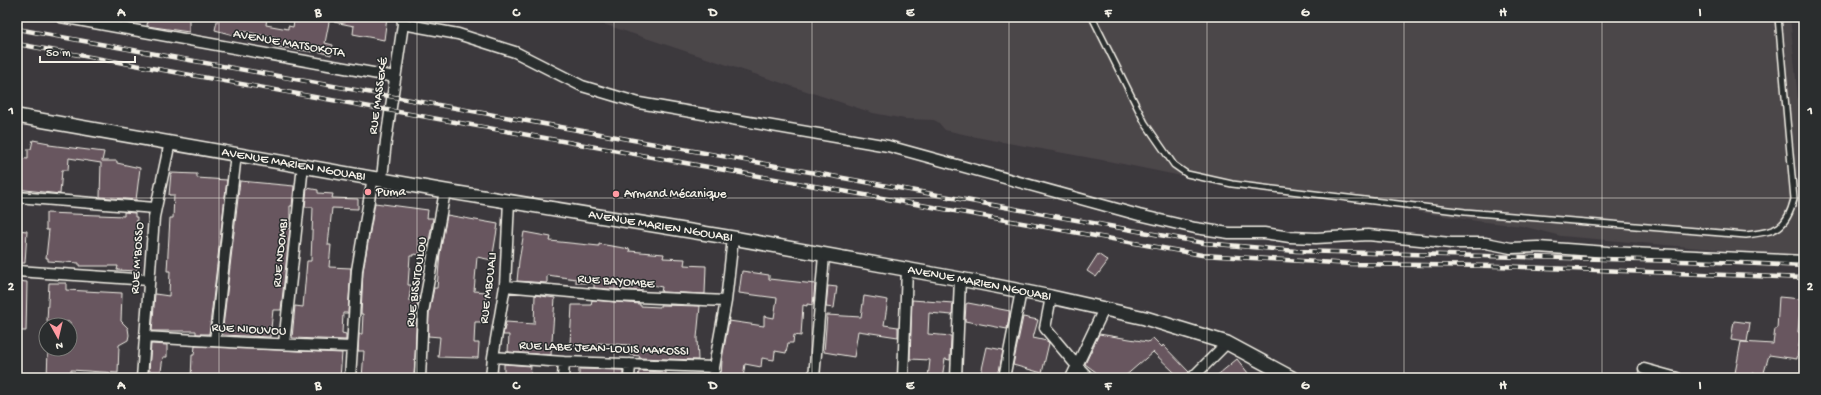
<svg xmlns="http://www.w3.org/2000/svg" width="1821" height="395" font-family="'Gochi Hand',sans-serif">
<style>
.built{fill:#4c464a}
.building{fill:#67565f;stroke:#f4f1e8}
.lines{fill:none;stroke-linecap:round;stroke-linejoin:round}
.service-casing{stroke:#f4f1e8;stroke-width:8}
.minor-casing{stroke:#f4f1e8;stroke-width:13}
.tertiary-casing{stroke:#f4f1e8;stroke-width:16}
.service{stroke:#2a2d2e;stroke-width:5}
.minor{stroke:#2a2d2e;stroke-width:10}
.tertiary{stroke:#2a2d2e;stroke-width:13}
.rail-casing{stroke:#f4f1e8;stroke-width:4.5}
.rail{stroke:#2a2d2e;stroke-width:3;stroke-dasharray:9;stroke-linecap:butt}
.grid{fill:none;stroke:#f4f1e8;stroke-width:1;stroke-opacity:0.55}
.poi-dot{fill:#ff9aa2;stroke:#2a2d2e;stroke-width:1.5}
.labels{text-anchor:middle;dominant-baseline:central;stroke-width:3;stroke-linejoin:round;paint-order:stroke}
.street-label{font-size:13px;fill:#f4f1e8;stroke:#2a2d2e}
.poi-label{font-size:13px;fill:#f4f1e8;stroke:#2a2d2e;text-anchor:start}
.neatline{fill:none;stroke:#f4f1e8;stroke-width:1.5}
.grid-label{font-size:13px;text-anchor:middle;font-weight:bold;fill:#f4f1e8}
</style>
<rect width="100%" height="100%" fill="#3c393d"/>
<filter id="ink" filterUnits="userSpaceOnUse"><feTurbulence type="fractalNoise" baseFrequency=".025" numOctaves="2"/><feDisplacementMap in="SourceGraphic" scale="8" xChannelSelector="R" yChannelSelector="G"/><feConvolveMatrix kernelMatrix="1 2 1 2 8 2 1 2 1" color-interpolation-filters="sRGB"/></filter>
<g filter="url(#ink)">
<path class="built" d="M582 17H1790L1804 162V257L1561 236 1522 226 1477 221 1374 205 1260 192 1113 162 981 138 945 130 938 122 934 120 905 119 873 113Z"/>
<path class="building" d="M148 17H189V32L147 26Z
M218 17H267L266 25 288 29V26L293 27 294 21 299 22V17H330L325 43 333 45 331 55 313 50V52L273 46 275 38 238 30 237 36 215 30Z
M334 17H387L384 40 353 34 354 26 334 22Z
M33 140 49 143V145L104 152 102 161H117V163L140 168 136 200 100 197 101 163 69 158 68 170H62L60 194 17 189V158L28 159V149H31Z
M171 173 197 174V178L227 180 209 334H196V331H152L155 294 169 296 170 271H167L170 218H173L174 195H169Z
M240 181 294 186 292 206H290V227L281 310H273L270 337 222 335Z
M307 188 318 190V193L333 194 332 198 358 199V209L332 208 328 245H331L329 267 351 268 348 313H343L342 333 346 334V340L292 338 295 306 303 307 307 261H311L313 207H305Z
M375 203 428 210 427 218H433L428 247 422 246 421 255 414 254V256H410L408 285H411L409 300 418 301 414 378H362L364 351H358L359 334H362L363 314H361L363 271Z
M124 212 135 213V217H137L135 260H138L137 271 117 270 118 266H79V263L48 261V258H46L49 230H46V213L124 216Z
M447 215 498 224 492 260 477 257 474 291 486 292 485 322H475L474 343H479L478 358 438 357 440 337 428 336 429 313 434 288H437L440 253Z
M17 230 27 231 25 263H17Z
M524 232 551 237 550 241 599 246V244L630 249 629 251 664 254 663 258 685 259 684 265 706 266 705 294 661 292 662 287 642 283V291L594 288V283H576V279L547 275V283L517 281 519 261Z
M1098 254 1108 261 1096 277 1087 271Z
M742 271 769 275V279L815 284 813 305 807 304V306L803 305 801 336 794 335 793 343H788L786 353 775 351 774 360 762 358 761 367 745 364 743 378H721L722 359 729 321 764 326V316L774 318 777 298 739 293Z
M17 281 27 282 26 331H17Z
M49 283H66V290L122 293 121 321 128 328 129 335 128 340 119 345 118 373 71 370V378H47L48 349H70V322L47 321Z
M828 286 837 287 834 308 826 307Z
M535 295 555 298 551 355 508 352 509 335H503L506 322 534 324Z
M864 296 888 300 884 325 898 327V337L858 331 854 357 824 352 827 315 861 317Z
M1779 297 1801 299 1798 332 1801 333 1797 359 1769 355 1763 376 1753 373 1752 378H1734L1741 342 1773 344 1775 329H1777Z
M592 300 640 304V306L660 307V305L700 306 697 338 698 360 639 358 640 356 630 355V345L598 343 597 348 570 344 572 305H591Z
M912 300 953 303 952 315 929 313 928 334 951 336 950 360 945 359 942 378H928L930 360 910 359Z
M968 303 1010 311 1007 329 965 321 966 304Z
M1023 317 1038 320 1033 338 1047 341 1049 343 1042 373 1013 365Z
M1734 321 1750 323 1747 342 1731 340Z
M1099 334 1148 342 1153 338 1162 347 1163 345 1189 372 1186 378H1170L1175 373 1153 352 1123 378H1104L1085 364Z
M151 344 167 345V357H163L161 371H149Z
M195 346 342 353 340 378 267 375V378H191L192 355H194Z
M987 347 1003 350 998 378H980Z
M1237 359 1252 378H1214Z
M504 364 531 366 530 378H504Z
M579 369 623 370V378H579Z
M639 371 666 372V378H638Z"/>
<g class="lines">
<defs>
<path id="service" d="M1092 17 1145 123 1174 165 1187 174 1232 184 1465 212 1746 235C1775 231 1786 231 1794 199L1778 17"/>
<path id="minor" d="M61 17 395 77
M403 24 458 34 515 52 582 86 639 103 888 146 1139 215 1195 228 1229 233H1264L1290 237 1316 238 1368 235 1451 243H1486L1511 248 1538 247 1608 252 1804 261
M382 178 386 141 403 24 402 17
M17 197 155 208
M17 271 149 280
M505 286 615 296 726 301
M1051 297 1045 328 1077 366 1089 378
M145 337 246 343 352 347
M215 341 236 154
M284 344 303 165
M493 357 564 362 714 367
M1644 369 1677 378
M142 378 154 217 170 142
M350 378 357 270 373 177
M420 378 423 312 445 191
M491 378 493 357 505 286 509 201
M563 378 564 362
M629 378 630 364
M713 378 714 367 726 301 733 238
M814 378 824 255
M903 378 907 269
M956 378 960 279
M1004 378 1021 291
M1071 378 1104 309
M1192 378 1227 343"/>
<g id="tertiary">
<path id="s1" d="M17 116 445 191 733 238 960 279 1051 297 1145 318 1227 343 1292 378"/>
</g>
</defs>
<use href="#service" class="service-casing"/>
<use href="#minor" class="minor-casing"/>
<use href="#tertiary" class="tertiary-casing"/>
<use href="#service" class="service"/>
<use href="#minor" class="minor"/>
<use href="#tertiary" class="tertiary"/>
<defs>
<path id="rail" d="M17 29 1204 243 1296 251 1717 262 1804 266
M17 44 1202 255 1351 264 1496 266 1804 278"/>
</defs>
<use href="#rail" class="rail-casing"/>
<use href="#rail" class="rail"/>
</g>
</g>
<path class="grid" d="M219 17V378M417 17V378M614 17V378M812 17V378M1009 17V378M1207 17V378M1404 17V378M1602 17V378M17 198H1804"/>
<g class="poi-dot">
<circle cx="368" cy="192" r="4"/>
<circle cx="616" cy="194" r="4"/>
</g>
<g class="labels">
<g class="street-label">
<text transform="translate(289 44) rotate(10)">AVENUE MATSOKOTA</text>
<text transform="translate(379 96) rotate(-82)">RUE MASSEKÉ</text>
<text stroke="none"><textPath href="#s1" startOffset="281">AVENUE MARIEN NGOUABI</textPath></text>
<text stroke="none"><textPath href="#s1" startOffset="653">AVENUE MARIEN NGOUABI</textPath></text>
<text transform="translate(281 253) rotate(-84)">RUE NDOMBI</text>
<text transform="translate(138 258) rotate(-86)">RUE M'BOSSO</text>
<text transform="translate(417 282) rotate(-82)">RUE BISSITOULOU</text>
<text transform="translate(616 282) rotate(4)">RUE BAYOMBE</text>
<text stroke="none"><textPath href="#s1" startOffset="977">AVENUE MARIEN NGOUABI</textPath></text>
<text transform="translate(489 288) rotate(-83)">RUE MBOUALI</text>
<text transform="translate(249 330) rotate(3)">RUE NIOUVOU</text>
<text transform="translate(604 349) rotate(2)">RUE LABE JEAN-LOUIS MAKOSSI</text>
</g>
<g class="poi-label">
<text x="376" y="192">Puma</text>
<text x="624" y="194">Armand Mécanique</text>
</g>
</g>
<rect width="1821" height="395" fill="none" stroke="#2a2d2e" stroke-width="44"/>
<g transform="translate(58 337) rotate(172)"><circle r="19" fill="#2a2d2e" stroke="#7b7b78"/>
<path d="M0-3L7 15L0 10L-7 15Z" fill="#ff9aa2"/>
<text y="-6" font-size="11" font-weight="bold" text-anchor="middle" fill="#f4f1e8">N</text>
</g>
<path d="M40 56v6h95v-6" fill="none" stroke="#f4f1e8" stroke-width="2"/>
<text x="46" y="56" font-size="12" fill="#f4f1e8" stroke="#2a2d2e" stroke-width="3" paint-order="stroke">50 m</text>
<rect x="22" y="22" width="1777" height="351" class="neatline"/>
<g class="grid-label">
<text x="121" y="16">A</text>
<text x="318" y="16">B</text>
<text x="516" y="16">C</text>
<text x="713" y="16">D</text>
<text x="910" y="16">E</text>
<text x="1108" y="16">F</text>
<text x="1305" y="16">G</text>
<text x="1503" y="16">H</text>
<text x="1700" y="16">I</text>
<text x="11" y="114">1</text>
<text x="1810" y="114">1</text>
<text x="11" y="290">2</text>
<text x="1810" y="290">2</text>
<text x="121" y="389">A</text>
<text x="318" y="389">B</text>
<text x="516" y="389">C</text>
<text x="713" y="389">D</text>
<text x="910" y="389">E</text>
<text x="1108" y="389">F</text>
<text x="1305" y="389">G</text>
<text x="1503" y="389">H</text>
<text x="1700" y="389">I</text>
</g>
</svg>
